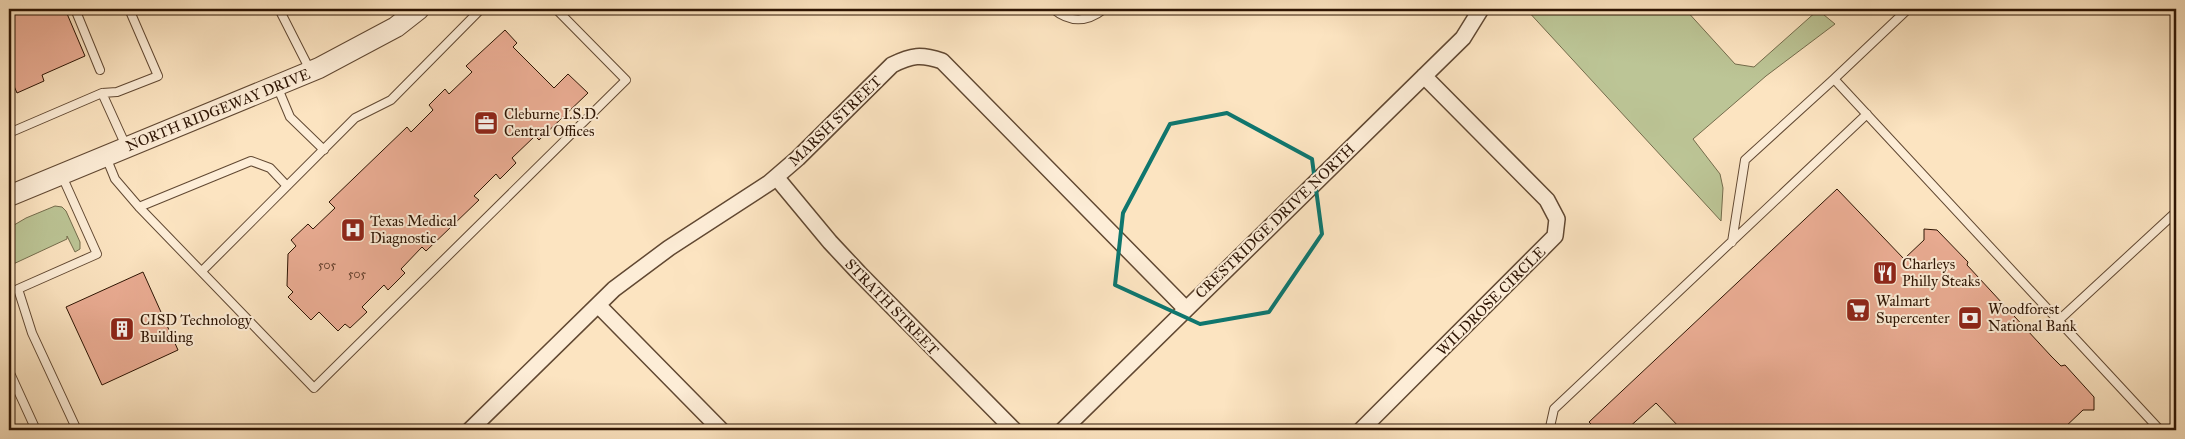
<svg xmlns="http://www.w3.org/2000/svg" width="2185" height="439" font-family="'IM FELL Great Primer',serif">
<style>
.green{fill:#bcc596;stroke:#746c4c}
.building{fill:#ebad94;stroke:#2d1403}
.lines{fill:none;stroke-linecap:round;stroke-linejoin:round}
.service-casing{stroke:#614832;stroke-width:10}
.minor-casing{stroke:#614832;stroke-width:18}
.tertiary-casing{stroke:#614832;stroke-width:22}
.service{stroke:#fdedd7;stroke-width:8}
.minor{stroke:#fdedd7;stroke-width:15}
.tertiary{stroke:#fdedd7;stroke-width:20}
.marked{fill:none;stroke:#0f766e;stroke-width:4;stroke-linejoin:round}
.labels{text-anchor:middle;dominant-baseline:central;stroke-width:4;stroke-linejoin:round;paint-order:stroke}
.number-label{font-size:12px;fill:#5c3a27}
.street-label{font-size:15px;fill:#2d1403;stroke:#fdedd7}
.poi-label{font-size:15px;fill:#2d1403;stroke:#fdedd7;text-anchor:start}
</style>
<rect width="100%" height="100%" fill="#fce4c1"/>
<filter id="stains"><feTurbulence type="fractalNoise" baseFrequency=".004" numOctaves="4"/><feColorMatrix values="0 0 0 0 .2 0 0 0 0 .09 0 0 0 0 .02 0 0 0 .5 -.17"/></filter>
<radialGradient id="worn" r=".72"><stop offset=".6" stop-color="#630" stop-opacity="0"/><stop offset="1" stop-color="#630" stop-opacity=".3"/></radialGradient>
<path class="green" d="M1526 9H1685L1735 64 1754 67 1818 10 1835 24 1766 76 1693 139 1720 174 1723 188 1721 221Z
M55 206 62 207 66 211 80 242V249L75 252 67 236V239L9 266V228L26 218Z"/>
<path class="building" d="M9 9H65L85 56 42 75 44 81 17 93 14 86 9 89Z
M505 30 517 43 513 47 554 88 568 74 588 93 539 140 535 136 512 158 516 163 500 179 496 174 474 196 479 200 426 251 422 247 401 269 405 273 388 290 384 285 362 307 367 312 350 328 345 324 338 331 319 312 311 320 288 297 293 292 287 286 288 254 296 246 291 240 308 224 313 229 335 208 329 202 407 127 411 132 433 110 429 105 445 89 449 94 472 72 466 66Z
M1837 189 1904 259 1924 240V229L1937 230 1968 262 1967 265 2051 356 2061 366 2065 365 2094 397V410H2083L2062 430H1682L1656 403 1626 430H1597L1589 422Z
M143 272 178 350 102 385 66 307Z"/>
<g class="lines">
<defs>
<path id="service" d="M75 9 100 70
M279 9 310 70
M1053 9C1070 23 1086 23 1104 9
M1908 9 1834 79 2160 430
M277 86 290 117 324 150
M102 93 126 146
M9 133 102 93 117 92 158 76 129 9
M106 157 115 179 139 207 314 388 626 80 556 9
M62 176 97 254 18 289 32 333 77 430
M139 207 251 161 270 168 287 186
M1732 242 1745 160 1834 79
M202 271 355 118 391 100 481 9
M2059 320 2176 212
M9 371 36 430
M1552 430 1550 427 1554 409 1867 114"/>
<path id="minor" d="M776 177 830 242 859 273 1014 430
M598 305 721 430
M470 430 614 289 669 248 769 183 798 158 892 65C912 55 921 54 942 61L1186 309
M1063 430 1463 38 1481 9
M1361 430 1555 236 1557 219 1547 200 1424 76"/>
<path id="tertiary" d="M9 196 319 68 396 27 419 9"/>
</defs>
<use href="#service" class="service-casing"/>
<use href="#minor" class="minor-casing"/>
<use href="#tertiary" class="tertiary-casing"/>
<use href="#service" class="service"/>
<use href="#minor" class="minor"/>
<use href="#tertiary" class="tertiary"/>
</g>
<path class="marked" d="M1227 113 1312 159 1322 234 1269 312 1200 324 1115 285 1123 213 1170 124Z"/>
<defs>
<symbol id="office-square" viewBox="-11 -11 22 22"><rect x="-9" y="-9" width="18" height="18" rx="4" fill="#8f2418" stroke="#fdedd7"/><path d="M-6-3h4V-5.5h4V-3h4V5H-6ZM-1-4.5V-3h2v-1.5ZM-6 0V1H6V0Z" fill="#fff"/></symbol>
<symbol id="hospital-square" viewBox="-11 -11 22 22"><rect x="-9" y="-9" width="18" height="18" rx="4" fill="#8f2418" stroke="#fdedd7"/><path d="M-5-5h3v3.5h4V-5h3V5h-3V1.5h-4V5h-3Z" fill="#fff"/></symbol>
<symbol id="restaurant-square" viewBox="-11 -11 22 22"><rect x="-9" y="-9" width="18" height="18" rx="4" fill="#8f2418" stroke="#fdedd7"/><path d="M-5-6h1v4h1v-4h1v4h1v-4h1v5L-1.5 .5V6h-2V.5L-5-1ZM5-6V6H3V1.5H1.5Q1.5-4 5-6Z" fill="#fff"/></symbol>
<symbol id="supermarket-square" viewBox="-11 -11 22 22"><rect x="-9" y="-9" width="18" height="18" rx="4" fill="#8f2418" stroke="#fdedd7"/><path d="M-6-5.5h2.5l.6 2H6L4.5 2H-2.5L-4.4-4H-6ZM-1.5 3.2a1.3 1.3 0 1 0 .1 0ZM3 3.2a1.3 1.3 0 1 0 .1 0Z" fill="#fff"/></symbol>
<symbol id="bank-square" viewBox="-11 -11 22 22"><rect x="-9" y="-9" width="18" height="18" rx="4" fill="#8f2418" stroke="#fdedd7"/><path d="M-6-4H6V4H-6ZM0-2.3a2.3 2.3 0 1 0 0 4.6a2.3 2.3 0 1 0 0-4.6Z" fill="#fff"/></symbol>
<symbol id="building-square" viewBox="-11 -11 22 22"><rect x="-9" y="-9" width="18" height="18" rx="4" fill="#8f2418" stroke="#fdedd7"/><path d="M-4-6H4V6H1V3H-1V6H-4ZM-2.5-4.3h1.7v1.8h-1.7ZM.8-4.3h1.7v1.8H.8ZM-2.5-1h1.7V.8h-1.7ZM.8-1h1.7V.8H.8Z" fill="#fff"/></symbol>
</defs>
<g fill-rule="evenodd">
<use href="#office-square" x="472" y="109" width="28" height="28"/>
<use href="#hospital-square" x="339" y="216" width="28" height="28"/>
<use href="#restaurant-square" x="1871" y="259" width="28" height="28"/>
<use href="#supermarket-square" x="1844" y="296" width="28" height="28"/>
<use href="#bank-square" x="1956" y="304" width="28" height="28"/>
<use href="#building-square" x="108" y="315" width="28" height="28"/>
</g>
<g class="labels">
<g class="number-label">
<text x="327" y="265">505</text>
<text x="357" y="274">505</text>
</g>
<g class="street-label">
<text transform="translate(218 110) rotate(-22)">NORTH RIDGEWAY DRIVE</text>
<text transform="translate(835 121) rotate(-44)">MARSH STREET</text>
<text transform="translate(1275 221) rotate(-44)">CRESTRIDGE DRIVE NORTH</text>
<text transform="translate(1491 301) rotate(-45)">WILDROSE CIRCLE</text>
<text transform="translate(892 307) rotate(46)">STRATH STREET</text>
</g>
<g class="poi-label">
<text x="504" y="114">Cleburne I.S.D.<tspan x="504" dy="17">Central Offices</tspan></text>
<text x="370" y="221">Texas Medical<tspan x="370" dy="17">Diagnostic</tspan></text>
<text x="1902" y="264">Charleys<tspan x="1902" dy="17">Philly Steaks</tspan></text>
<text x="1876" y="301">Walmart<tspan x="1876" dy="17">Supercenter</tspan></text>
<text x="1988" y="309">Woodforest<tspan x="1988" dy="17">National Bank</tspan></text>
<text x="140" y="320">CISD Technology<tspan x="140" dy="17">Building</tspan></text>
</g>
</g>
<rect width="2185" height="439" fill="none" stroke="#fce4c1" stroke-width="30"/>
<rect x="10" y="10" width="2165" height="419" fill="none" stroke="#2d1403" stroke-width="2.5"/>
<rect x="15" y="15" width="2155" height="409" fill="none" stroke="#2d1403"/>
<rect width="100%" height="100%" filter="url(#stains)"/>
<rect width="100%" height="100%" fill="url(#worn)"/>
</svg>
